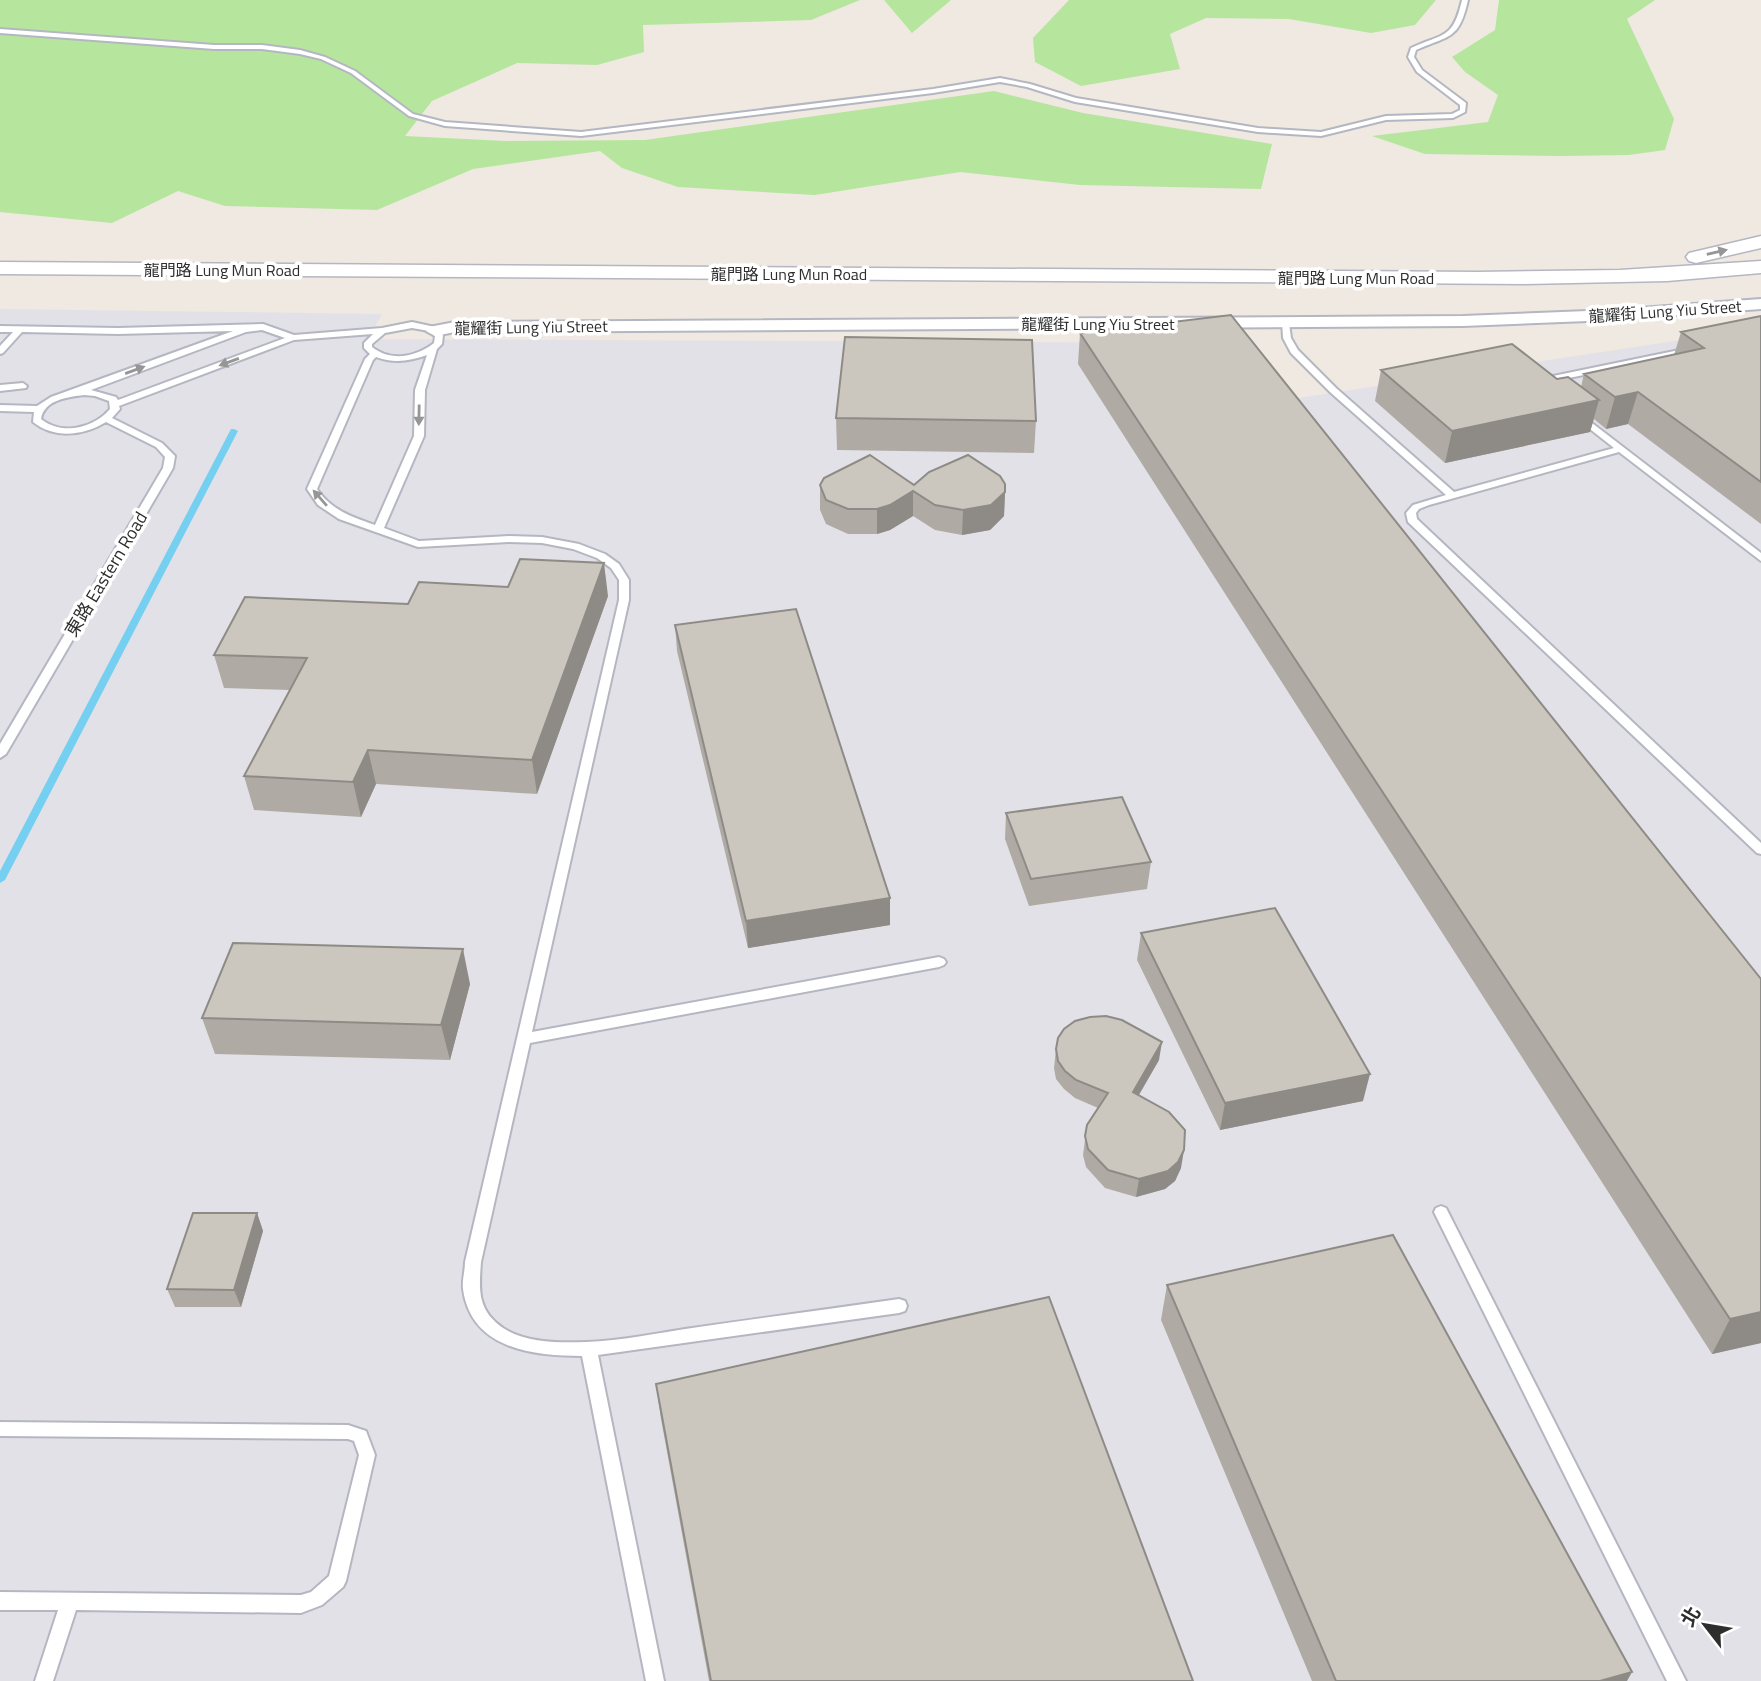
<svg xmlns="http://www.w3.org/2000/svg" width="1761" height="1681" font-family="'Titillium Web','Noto Sans TC',sans-serif">
<style>
.industrial{fill:#e3e1e8}
.green{fill:#b6e59e}
.lines{fill:none;stroke-linecap:round;stroke-linejoin:round}
.stream{fill:#75cff0;fill-rule:evenodd}
.service-casing{stroke:#b4b7c1;stroke-width:4}
.minor-casing{stroke:#b4b7c1;stroke-width:4}
.tertiary-casing{stroke:#b4b7c1;stroke-width:3}
.service{fill:#fff;fill-rule:evenodd}
.minor{fill:#fff;fill-rule:evenodd}
.tertiary{fill:#fff;fill-rule:evenodd}
.wall{fill:#afaba4}
.shaded-wall{fill:#8e8b86}
.building{fill:#cbc7bf;stroke:#8e8b86;stroke-width:2}
.oneway{fill:#969696}
.labels{text-anchor:middle;dominant-baseline:central;stroke-width:7;stroke-linejoin:round;paint-order:stroke}
.far-street-label{font-size:16px;fill:#2e2e2e;stroke:#fff}
.street-label{font-size:18px;fill:#2e2e2e;stroke:#fff}
</style>
<rect width="100%" height="100%" fill="#efe9e1"/>
<path class="industrial" d="M0 309 382 314 368 339 1239 343 1285 400 1761 328V1681H0Z"/>
<path class="green" d="M0 0H860L811 20 643 25 644 52 597 65 517 63 432 101 405 136 505 141 645 140 994 91 1083 113 1272 144 1261 189 1080 185 960 172 815 195 678 187 622 168 600 151 473 169 377 210 225 206 178 191 112 223 0 212Z
M884 0H951L912 33Z
M1069 0H1436L1415 25 1371 33 1289 19 1206 18 1170 34 1180 69 1081 86 1035 62 1033 38Z
M1499 0H1655L1627 19 1674 119 1665 150 1629 155 1560 156 1425 154 1372 136 1488 122 1498 95 1465 72 1452 57 1495 30Z"/>
<g class="lines">
<path class="stream" d="M231 429H234L238 431 5 880 0 883V871Z"/>
<defs>
<path id="service" d="M1462 0H1468C1459 40 1450 35 1416 50L1414 57 1422 70 1466 103 1465 112 1453 118 1386 120 1321 136 1258 132 1075 102 1027 87 1000 82 933 93 581 136 445 126 409 116 351 73 321 59 300 54 262 49H214L0 33V29L214 45H262L300 50 325 57 355 71 413 114 445 122 581 132 933 89 1000 78 1030 84 1076 98 1258 128 1321 132 1386 116 1452 114 1460 110V105L1417 72 1408 57 1411 48C1444 33 1453 39 1462 0Z
M1282 321 1289 323 1291 338 1298 350 1336 388 1454 492 1614 448 1576 418 1574 416 1579 413 1761 553V561L1619 452 1429 505 1419 509 1416 513 1417 519 1761 843V854L1757 853 1408 522 1406 513 1413 505 1446 495 1330 392 1291 353 1283 338Z
M412 322 435 327 443 335 442 344 437 349 425 390 424 436 384 528 419 541 509 536 542 537 579 544 605 554 619 564 629 580V600L532 1032 939 957 944 959 946 962 944 965 939 967 530 1043 481 1262C479 1290 477 1310 503 1328 526 1343 560 1343 586 1342 621 1341 657 1333 692 1328 761 1318 830 1309 899 1299L905 1301 907 1306 905 1311 899 1313 598 1355 664 1681H646L582 1356C533 1356 471 1349 463 1289 462 1280 465 1271 465 1262L619 600V580L611 568 597 558 573 549 542 543 509 542 418 547 339 519 318 505 307 489 365 359 370 354 364 348V343L373 334 294 340 119 406 120 409 112 418 162 443 175 456 173 468 6 754 0 758V744L163 468 165 457 156 447 106 422C83 436 54 439 33 422L34 412 0 411V405L37 406 51 397 233 331 118 334 22 332 3 353 0 354V346L13 332H0V326L118 328 263 324 294 335 382 328ZM412 328 429 331 435 336 434 343C416 357 391 362 372 347V344L385 333ZM262 330 285 338 118 400 116 397 91 390 246 332ZM427 355 415 390 414 436 375 525C352 517 331 510 317 489L373 360 376 357C394 364 410 361 427 355ZM84 395 95 396 109 401 110 409C94 428 62 436 41 419 44 400 67 397 84 395Z
M1689 348 1692 349V353L1559 380 1545 389 1541 386 1553 376Z
M23 383 27 386 26 388 0 391V385Z
M1441 1206 1446 1208 1686 1681H1667L1434 1212 1436 1208Z
M0 1422 348 1425 366 1431 375 1455 346 1581 343 1587 322 1605 301 1613 76 1610 53 1681H35L58 1610H0V1592L301 1595 311 1592 329 1576 359 1455 354 1441 348 1439 0 1436Z"/>
<path id="minor" d="M1761 299V309L1613 320 1463 326 455 332 435 336 426 331 429 327 455 322 1463 316 1613 310Z"/>
<path id="tertiary" d="M1761 236V248L1696 263 1689 261 1686 257 1689 253Z
M1761 261V273L1667 281 1525 284 0 274V262L1478 272 1620 270Z"/>
</defs>
<use href="#service" class="service-casing"/>
<use href="#minor" class="minor-casing"/>
<use href="#tertiary" class="tertiary-casing"/>
<use href="#service" class="service"/>
<use href="#minor" class="minor"/>
<use href="#tertiary" class="tertiary"/>
</g>
<path class="wall" d="M1761 316V524L1628 424 1606 429 1594 419 1590 432 1445 463 1375 401 1381 370 1557 379 1581 387 1584 374 1674 355 1681 332Z
M1080 333 1761 1343 1712 1354 1078 364Z
M836 418 1036 421 1034 453 837 450Z
M820 485H914L1005 492 1004 516 990 530 962 535 935 530 913 516 890 530 877 534H848L826 524 820 510Z
M608 596 537 794 376 784 361 817 254 810 244 776 290 690 224 688 214 655 408 604Z
M675 625 890 898V925L748 948 677 651Z
M1006 813 1151 862 1147 889 1029 906 1005 839Z
M1141 933 1363 1101 1220 1130 1137 960Z
M470 984 450 1060 215 1054 202 1018Z
M1056 1049 1159 1060 1139 1095 1181 1168 1175 1181 1165 1189 1136 1197 1105 1188 1086 1167 1083 1155 1087 1125 1098 1108 1075 1098 1064 1089 1056 1079 1054 1068Z
M257 1213 263 1231 241 1307H175L167 1289Z
M1167 1285 1627 1681H1312L1161 1320Z
M656 1384 1193 1681H709L661 1419Z"/>
<path class="shaded-wall" d="M1638 392 1628 424 1606 429 1615 397Z
M1599 400 1590 432 1445 463 1452 431Z
M913 491V516L890 530 877 534V509Z
M1005 492 1004 516 990 530 962 535 963 510Z
M604 563 608 596 537 794 532 760Z
M368 750 376 784 361 817 353 782Z
M890 898V925L748 948 746 921Z
M463 949 470 984 450 1060 441 1025Z
M1162 1042 1159 1060 1130 1110 1133 1092Z
M1370 1074 1363 1101 1220 1130 1225 1103Z
M1184 1150 1181 1168 1175 1181 1165 1189 1136 1197 1139 1179Z
M257 1213 263 1231 241 1307 234 1290Z
M1761 1312V1343L1712 1354 1730 1319Z
M1632 1672 1627 1681H1600Z"/>
<path class="building" d="M1231 315 1761 979V1312L1730 1319 1080 333Z
M1761 316V482L1638 392 1615 397 1584 374 1704 348 1681 332Z
M845 337 1032 340 1036 421 836 418Z
M1512 344 1557 379 1568 377 1599 400 1452 431 1381 370Z
M870 455 914 485 929 472 968 455 1000 476 1005 484V492L991 505 963 510 935 505 913 491 890 505 877 509H848L826 500 820 485 824 478Z
M520 559 604 563 532 760 368 750 353 782 244 776 307 658 214 655 245 597 408 604 419 582 508 587Z
M796 609 890 898 746 921 675 625Z
M1122 797 1151 862 1031 879 1006 813Z
M1275 908 1370 1074 1225 1103 1141 933Z
M233 943 463 949 441 1025 202 1018Z
M1106 1016 1122 1020 1162 1042 1133 1092 1169 1112 1185 1130 1184 1150 1178 1162 1168 1171 1139 1179 1108 1170 1088 1149 1085 1136 1087 1125 1108 1093 1076 1080 1065 1071 1058 1061 1056 1049 1058 1038 1064 1029 1075 1021 1090 1017Z
M193 1213H257L234 1290 167 1289Z
M1393 1235 1632 1672 1600 1681H1336L1167 1285Z
M1049 1297 1193 1681H711L656 1384Z"/>
<defs><path id="oneway-solid" d="M-6-.8H1V-3.2L6.5 0L1 3.2V.8H-6Z" transform="scale(1.75)"/></defs>
<g class="oneway">
<use href="#oneway-solid" transform="translate(1717 252) rotate(-13)"/>
<use href="#oneway-solid" transform="translate(229 362) rotate(160)"/>
<use href="#oneway-solid" transform="translate(135 370) rotate(-20)"/>
<use href="#oneway-solid" transform="translate(419 415) rotate(91)"/>
<use href="#oneway-solid" transform="translate(320 498) rotate(-131)"/>
</g>
<g class="labels">
<g class="far-street-label">
<text x="222" y="270">龍門路 Lung Mun Road</text>
<text x="789" y="274">龍門路 Lung Mun Road</text>
<text x="1356" y="278">龍門路 Lung Mun Road</text>
<text transform="translate(1665 311) rotate(-4)">龍耀街 Lung Yiu Street</text>
<text x="1098" y="324">龍耀街 Lung Yiu Street</text>
<text transform="translate(531 327) rotate(-1)">龍耀街 Lung Yiu Street</text>
</g>
<g class="street-label">
<text transform="translate(106 574) rotate(-59)">東路 Eastern Road</text>
</g>
</g>
<g transform="translate(1705 1625) rotate(301)" stroke="#ffffff" stroke-width="5" paint-order="stroke">
<path d="M0-5L12 26L0 18L-12 26Z" fill="#2e2e2e"/>
<text y="-10" font-size="19" font-weight="bold" text-anchor="middle" fill="#2e2e2e">北</text>
</g>
</svg>
